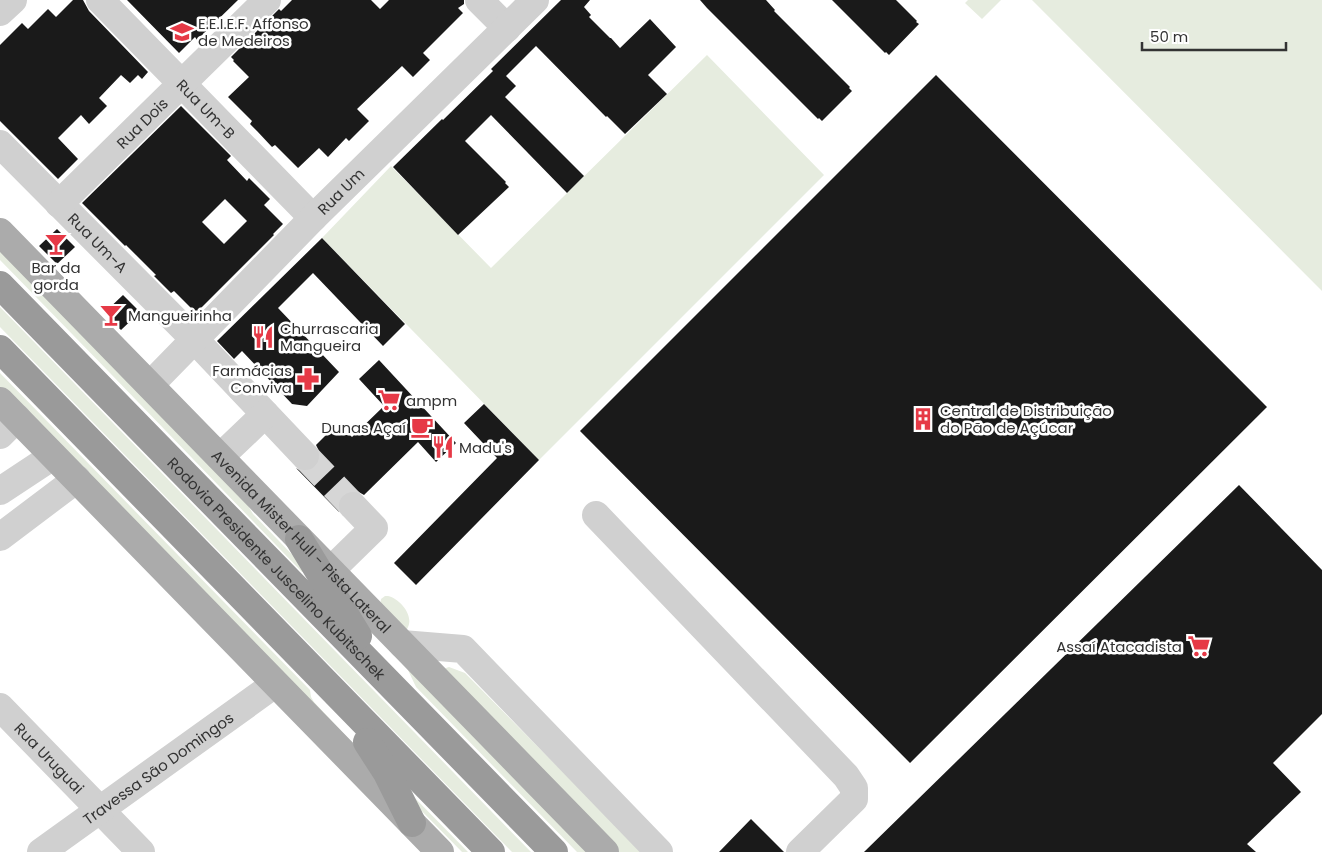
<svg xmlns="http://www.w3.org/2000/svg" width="1322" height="852" font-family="Poppins,sans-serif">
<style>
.green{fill:#e6ecdf}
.building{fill:#1a1a1a;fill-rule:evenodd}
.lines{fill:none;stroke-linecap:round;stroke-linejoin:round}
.minor-tunnel{stroke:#d6d6d6;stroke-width:28;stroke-dasharray:28 14;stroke-linecap:butt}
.minor{stroke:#d0d0d0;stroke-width:28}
.major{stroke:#ababab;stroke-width:28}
.highway{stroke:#9a9a9a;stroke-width:28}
.labels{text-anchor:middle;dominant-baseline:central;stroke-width:5;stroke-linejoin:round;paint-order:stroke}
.poi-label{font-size:15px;fill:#333;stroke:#fff;text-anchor:start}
.street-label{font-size:15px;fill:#333;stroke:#fff}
</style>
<rect width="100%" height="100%" fill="#fff"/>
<path class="green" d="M968 0H1001L982 19 965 3Z
M1032 0H1322V291Z
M707 55 824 175 539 460 322 238 391 166 491 268Z
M0 246 247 504 253 514 305 568 306 571 302 572 110 373 0 260Z
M0 307 531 852H512L0 327Z
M0 373 310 690 311 697 314 702 365 756 364 760 0 387Z
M388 596C401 599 415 617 407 629L405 630 380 606 381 599 385 596Z
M449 667 465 673 642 852H619L446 674 444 670 446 668Z
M407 668 592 852H577L416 687Z
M409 792 468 852H462L409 798Z"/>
<path class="building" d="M73 0H83L89 11 148 72 142 79 138 75 130 83 121 75 99 98 107 106 89 124 81 115 58 138 78 159 58 179 0 121V45L22 23 28 29 48 9 56 17Z
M127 0H238L197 40 195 37 179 53Z
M292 0H371L380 9 389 0H464V4L458 8 463 13 423 53 430 60 413 77 402 66 357 109 369 121 349 141 346 138 328 157 319 148 298 168 275 145 272 147 257 131 250 124 252 121 228 97 249 77 233 61 234 60 231 57 279 9 281 11Z
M561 0H590L584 7 591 15 589 17 610 38H611L620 48 650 19 676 47 648 75 667 94 625 134 607 116 606 117 536 46 506 76 516 86 505 97 584 176 567 193 491 115 465 141 506 182 505 183 509 187 458 235 393 167 442 119 443 120 493 71 491 69Z
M700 0H766L775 10 774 11 850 87 849 88 852 91 822 121 819 118 818 119 707 8Z
M832 0H896L917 21 916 22 919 24 889 55 886 52 885 53Z
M936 75 1267 407 910 763 580 431Z
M181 106 231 156 227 160 247 181 249 178 270 199 264 205 283 224 273 234 274 235 196 313 174 291 171 293 154 276 156 275 126 245 125 246 82 203ZM225 199 247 221 224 244 202 222Z
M57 229 75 247 57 264 39 246Z
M322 238 405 324 383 346 313 273 278 308 339 372 307 406 292 404 242 351 234 359 217 341Z
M123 295 140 312 121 330 104 313Z
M379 360 456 443 436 462 418 442 364 495 357 491H350L343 494 338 502V509L339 512 296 468 301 471H308L316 467 320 460V453L316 445 338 423 352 437 384 406 359 379Z
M484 404 539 460 416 585 394 563 497 458 464 423Z
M1239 485 1322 570V714L1273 763 1301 792 1247 844 1256 852H864Z
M751 819 784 852H719Z"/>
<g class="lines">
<path class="minor-tunnel" d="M305 456 353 506"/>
<g class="minor">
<path id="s1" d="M100 0 313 218"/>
<path d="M479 0 507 28"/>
<path d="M0 12 13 0"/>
<path id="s2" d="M0 144 195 340 305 456"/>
<path id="s3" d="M59 204 267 0"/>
<path id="s4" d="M150 385 313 218 535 0"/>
<path d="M0 435 17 418"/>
<path d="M220 457 265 414"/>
<path d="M0 491 53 456"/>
<path d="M596 515 846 776 854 788V799L800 852"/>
<path d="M0 537 77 479"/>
<path d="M330 571 374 528 353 506"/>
<path d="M402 644 463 649 659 852"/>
<path id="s5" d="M0 707 141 852"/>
<path id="s6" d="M41 852 275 684"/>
</g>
<g class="major">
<path id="s7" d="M0 232 605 852"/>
<path d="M0 401 440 852"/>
</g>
<g class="highway">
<path id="s8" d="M0 285 554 852"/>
<path d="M0 349 491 852"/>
<path d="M299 539 358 636"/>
<path d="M367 742 387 773 412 823"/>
</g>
</g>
<defs>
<symbol id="school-bare" viewBox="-9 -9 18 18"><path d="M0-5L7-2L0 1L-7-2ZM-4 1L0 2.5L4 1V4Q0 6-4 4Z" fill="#e63946" stroke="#fff" stroke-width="2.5" paint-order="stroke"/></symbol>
<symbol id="bar-bare" viewBox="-9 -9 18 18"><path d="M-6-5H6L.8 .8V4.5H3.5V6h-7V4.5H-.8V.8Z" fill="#e63946" stroke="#fff" stroke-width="2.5" paint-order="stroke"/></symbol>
<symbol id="restaurant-bare" viewBox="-9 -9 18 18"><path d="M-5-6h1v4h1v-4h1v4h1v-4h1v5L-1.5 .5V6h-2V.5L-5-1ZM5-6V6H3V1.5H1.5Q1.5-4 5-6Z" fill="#e63946" stroke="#fff" stroke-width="2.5" paint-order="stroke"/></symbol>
<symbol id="pharmacy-bare" viewBox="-9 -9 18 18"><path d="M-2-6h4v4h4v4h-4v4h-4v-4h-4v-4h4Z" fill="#e63946" stroke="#fff" stroke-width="2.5" paint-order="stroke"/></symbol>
<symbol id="supermarket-bare" viewBox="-9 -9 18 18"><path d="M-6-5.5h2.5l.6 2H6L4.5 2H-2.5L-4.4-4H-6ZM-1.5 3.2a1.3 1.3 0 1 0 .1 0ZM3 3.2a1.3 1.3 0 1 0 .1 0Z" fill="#e63946" stroke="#fff" stroke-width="2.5" paint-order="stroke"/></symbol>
<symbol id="building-bare" viewBox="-9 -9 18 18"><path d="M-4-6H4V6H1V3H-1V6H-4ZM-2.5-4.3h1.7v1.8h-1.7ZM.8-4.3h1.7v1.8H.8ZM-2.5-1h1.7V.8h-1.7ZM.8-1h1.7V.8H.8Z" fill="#e63946" stroke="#fff" stroke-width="2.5" paint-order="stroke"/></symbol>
<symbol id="cafe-bare" viewBox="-9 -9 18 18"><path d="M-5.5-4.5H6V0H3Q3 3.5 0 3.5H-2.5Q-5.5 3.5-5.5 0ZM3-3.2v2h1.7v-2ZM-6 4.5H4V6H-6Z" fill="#e63946" stroke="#fff" stroke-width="2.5" paint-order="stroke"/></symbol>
</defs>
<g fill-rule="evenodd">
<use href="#school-bare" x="166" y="16" width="32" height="32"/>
<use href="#bar-bare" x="40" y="228" width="32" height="32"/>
<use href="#bar-bare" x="95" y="299" width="32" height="32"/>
<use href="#restaurant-bare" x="247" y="321" width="32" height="32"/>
<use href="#pharmacy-bare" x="292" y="363" width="32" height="32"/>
<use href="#supermarket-bare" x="373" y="384" width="32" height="32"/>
<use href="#building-bare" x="907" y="403" width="32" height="32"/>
<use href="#cafe-bare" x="406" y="411" width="32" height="32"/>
<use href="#restaurant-bare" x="427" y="431" width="32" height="32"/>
<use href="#supermarket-bare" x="1183" y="630" width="32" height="32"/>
</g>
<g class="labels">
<g class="poi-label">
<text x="198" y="23">E.E.I.E.F. Affonso<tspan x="198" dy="17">de Medeiros</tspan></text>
<text x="56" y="267" text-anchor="middle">Bar da<tspan x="56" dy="17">gorda</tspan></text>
<text x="128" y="315">Mangueirinha</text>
<text x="280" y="328">Churrascaria<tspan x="280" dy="17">Mangueira</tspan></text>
<text x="292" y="370" text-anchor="end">Farmácias<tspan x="292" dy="17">Conviva</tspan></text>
<text x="406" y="400">ampm</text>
<text x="940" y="410">Central de Distribuição<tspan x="940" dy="17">do Pão de Açúcar</tspan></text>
<text x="406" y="427" text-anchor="end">Dunas Açaí</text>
<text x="459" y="447">Madu's</text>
<text x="1182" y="646" text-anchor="end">Assaí Atacadista</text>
</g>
<g class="street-label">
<text stroke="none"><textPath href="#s1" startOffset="152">Rua Um-B</textPath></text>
<text stroke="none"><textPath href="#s3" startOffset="116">Rua Dois</textPath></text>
<text stroke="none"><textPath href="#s4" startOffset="272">Rua Um</textPath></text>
<text stroke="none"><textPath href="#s2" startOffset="139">Rua Um-A</textPath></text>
<text stroke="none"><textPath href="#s7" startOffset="432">Avenida Mister Hull - Pista Lateral</textPath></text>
<text stroke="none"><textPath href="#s8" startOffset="396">Rodovia Presidente Juscelino Kubitschek</textPath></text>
<text stroke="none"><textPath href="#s5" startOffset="71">Rua Uruguai</textPath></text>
<text stroke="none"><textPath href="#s6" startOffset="144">Travessa São Domingos</textPath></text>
</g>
</g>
<path d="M1142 42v8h144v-8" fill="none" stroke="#333333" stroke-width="2.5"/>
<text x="1150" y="42" font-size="15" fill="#333333" stroke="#ffffff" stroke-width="4" paint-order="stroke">50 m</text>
</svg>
